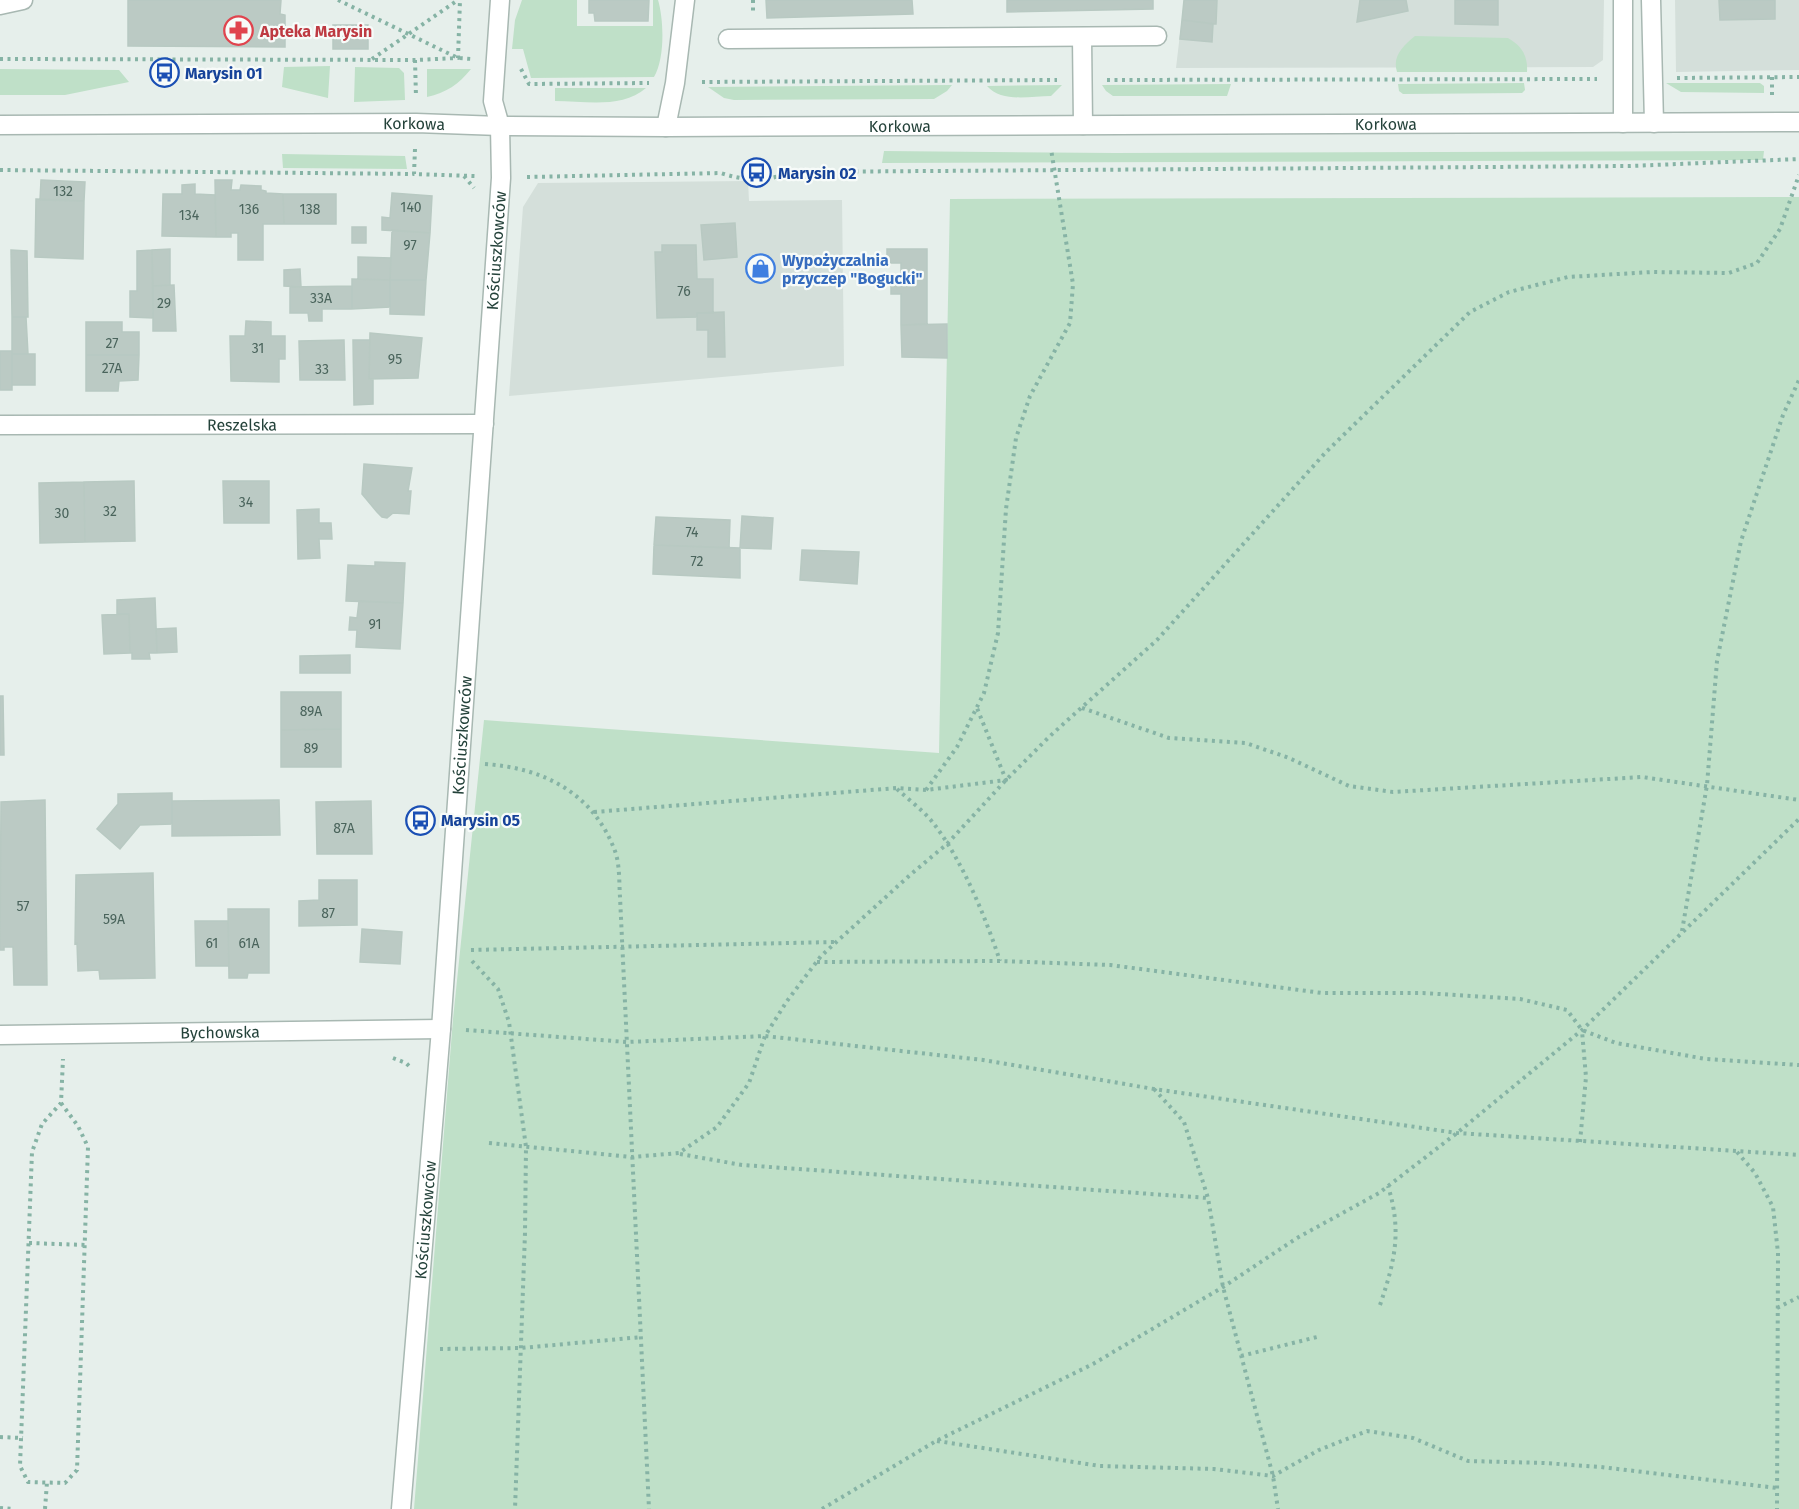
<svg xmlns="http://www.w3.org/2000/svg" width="1799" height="1509" font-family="'Fira Sans',sans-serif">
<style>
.built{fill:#d4dfda}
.green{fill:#bfe0c8}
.building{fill:#bbcac4;stroke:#b8c9c2;stroke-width:1.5}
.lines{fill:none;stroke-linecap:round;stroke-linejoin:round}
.minor-casing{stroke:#a8b8b2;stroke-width:21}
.path{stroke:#86b3a5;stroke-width:4;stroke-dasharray:3 4.5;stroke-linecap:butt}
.minor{stroke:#fff;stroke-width:18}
.labels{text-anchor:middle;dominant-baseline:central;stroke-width:4.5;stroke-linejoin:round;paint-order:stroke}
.number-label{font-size:14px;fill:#4a645c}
.health-label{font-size:16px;font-weight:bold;fill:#be3a42;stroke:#f7fbf9;text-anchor:start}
.transit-label{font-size:16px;font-weight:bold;fill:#164399;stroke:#f7fbf9;text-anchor:start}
.street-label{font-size:16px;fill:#24423a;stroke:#f7fbf9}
.shop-label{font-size:16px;font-weight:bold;fill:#366cbe;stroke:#f7fbf9;text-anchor:start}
</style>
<rect width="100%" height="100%" fill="#e6efeb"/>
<path class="built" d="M1184 0H1604L1603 60 1593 67 1176 68Z
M1675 0H1799V70L1676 72Z
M748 181 749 201 842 200 844 366 509 396 523 207 538 183Z"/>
<path class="green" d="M522 0H577V26H653V0H658C664 20 665 59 654 77L531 78 523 49H512L515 20Z
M1415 36 1508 38C1522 46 1528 56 1527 72H1397C1392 56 1403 46 1415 36Z
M330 66 328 98 282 87 284 67Z
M355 67 399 68 404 73 405 100 354 102Z
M0 69 119 70 129 82 65 95H0Z
M427 69H471C459 84 446 93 427 97Z
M1524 83 1525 90 1522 93 1403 94 1399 91 1398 84Z
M1666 83H1760L1764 86V93L1681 92Z
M1231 84 1227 96H1113L1106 91 1102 85Z
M952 85 947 91 934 99 734 100 724 98 708 87Z
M1062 85 1051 96C1030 96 1002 103 987 86Z
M555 88H646C622 109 585 101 555 101Z
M884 151 1115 153 1764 151 1763 160 882 163Z
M282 154 405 156 407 169 283 168Z
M1799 197V1509H414L453 1019 484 720 939 753 950 199Z"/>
<path class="building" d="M128 0H281L280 14 285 15V47L128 46Z
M589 0H649L648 21H595L594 13H589Z
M766 0H912L913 14 767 18Z
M1007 0H1153V9L1007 12Z
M1184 0H1217L1216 24 1182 20Z
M1360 0H1406L1408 11 1357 22Z
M1455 0H1498V25L1455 24Z
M1719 0H1775V19L1720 20Z
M1182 20 1213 24 1212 42 1180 39Z
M333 25H368V49H333Z
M41 180 85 182 84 201 40 200Z
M215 180H232L231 190H240L241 185 261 186V190L266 191V193L283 194 284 224H263V260H238V233H231V237H216Z
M195 184V194L215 195 216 237 162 236 163 194H182V185Z
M392 193 432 196 430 233 382 230V217L390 218Z
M283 194H336V224H284Z
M36 199 84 201 83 259 35 257Z
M735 223 737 257 704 260 701 225Z
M352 227H366V243H352Z
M392 230 430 233 426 280H390Z
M662 245H696L697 279H713V313H697V317L657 318 655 252H662Z
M170 249V285L153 286 152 250Z
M887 249H927V324L901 325V294H891V283H901V263H887Z
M11 250 27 251 28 317H12Z
M152 250 153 318 130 317V291H137V251Z
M358 257 391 258 390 280 358 279Z
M300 269 301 287 284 286V270Z
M352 279 390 280V307L352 309Z
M390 280H426L424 315 390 314Z
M174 285 176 331H153V286Z
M352 286V309H322V321H309L308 313H290V287Z
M724 312 725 357H708V330H697V313Z
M12 317H26L28 354H12Z
M246 321 271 322V336H285V359H279V382L231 381 230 336H245Z
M86 322H122V332H139V355H86Z
M947 324V358L902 357 901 325Z
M370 333 422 338 418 378 369 379Z
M344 340 345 380H300L299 341Z
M353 340H370L369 379 373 380V404L354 405Z
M0 351H12V390H0Z
M12 354H35V385H12Z
M86 355H139L138 380 119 381 118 391H86Z
M364 464 412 468 408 491H411L409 514 393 513 387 518 382 517 377 512 362 494Z
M134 481 135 541 85 542 84 482Z
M223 481H269V523H224Z
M84 482 85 542 40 543 39 483Z
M319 509V523H331L332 539H319L320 558 298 559 297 510Z
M742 516 773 518 771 549 740 548Z
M656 517 730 520 729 548 654 545Z
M654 545 740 548V578L653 574Z
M802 550 859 552 857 584 800 580Z
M375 562 405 563 403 603 346 601 348 565 375 566Z
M155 598 157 653H149L150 659H132V653H130L129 614H117V600Z
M359 601 403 603 400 649 356 647 357 630H349L350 617 357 618Z
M129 614 130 653 104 654 102 615Z
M176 628 177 652 157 653 156 629Z
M350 655V673H300V656Z
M281 692H341V729L281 730Z
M0 696H3L4 755H0Z
M341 729V767H281V730Z
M172 793V824L140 825 120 849 97 829 118 804V794Z
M45 800 47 985H14L13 947H4V950H0L1 802Z
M279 800 280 835 172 836V801Z
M371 801 372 854H317L316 802Z
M153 873 155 978 100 979 99 970 78 971 77 943 75 944 76 875Z
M319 880H357V925L299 926V901L319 900Z
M228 909H269V973H248L247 978H229Z
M195 921H228L229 966H196Z
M362 929 402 932 400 964 360 962Z"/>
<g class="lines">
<defs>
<g id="minor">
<path d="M1651 0 1654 123"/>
<path d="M0 5 23 0"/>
<path d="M1082 37 1083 125"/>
<path d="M728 39 1157 36"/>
<path d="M1623 123V0"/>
<path id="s1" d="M0 125 416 123 500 126 666 127 1799 122"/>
<path d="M666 127 675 83 685 0"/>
<path id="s2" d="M0 425 484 424"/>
<path id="s3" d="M0 1035 441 1029"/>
<path id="s4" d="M401 1509 441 1029 501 178 500 126 493 101 500 0"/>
</g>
</defs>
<use href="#minor" class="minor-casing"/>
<path class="path" d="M338 0 458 58 472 59
M753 0V14
M0 59 415 60 458 58 460 0
M372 59 458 0
M415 60 416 97
M521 69 529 84 649 83
M1772 77V97
M1677 78 1799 77
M1107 80 1597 79
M702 82 1057 80
M415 149 414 174 475 176
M0 170 414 174
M464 176 474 188
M527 177 721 173C745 181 767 182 791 172L1630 166 1799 159
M1082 708 1169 738 1246 743 1289 758 1349 786 1393 792 1642 777 1799 800
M485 764C544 768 593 793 615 851 620 865 619 883 620 897L649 1509
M897 789C909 800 924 811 934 824 963 862 985 916 1000 961
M926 790 957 747 984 693 998 633 1006 509 1016 438 1030 396 1070 323 1073 284 1051 149
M594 812 897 788 926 790 1006 780 977 708
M1682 931 1707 785 1717 661 1741 541 1783 415 1799 380
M471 950 836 942
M472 961 498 989 509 1022 526 1147 525 1233 515 1509
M817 962 1000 961 1110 965 1322 993H1423L1520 999 1567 1010 1582 1030 1616 1043 1706 1059 1799 1065
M466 1030 627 1042 765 1036 983 1060 1154 1089 1457 1133 1799 1155
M393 1058 406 1063 412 1069
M1154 1089 1184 1122 1208 1198 1223 1287 1273 1476 1278 1509
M61 1103 78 1126 88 1147 77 1470 65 1483 28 1482 20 1466 32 1152 42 1124 61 1103 63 1059
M1580 1142 1586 1077 1582 1031
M489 1143 632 1157 679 1153 717 1127 749 1083 765 1036 787 1001 821 956 910 875 947 844 1006 780 1050 736 1157 640 1326 452 1470 312 1509 292 1568 277 1652 272 1729 273 1757 263 1780 229 1799 175
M1737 1152 1755 1173 1773 1207 1778 1253 1777 1509
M680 1154 742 1165 1208 1198
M29 1243 86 1245
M1380 1305C1395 1261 1402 1231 1388 1186
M1777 1308 1799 1297
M440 1349 521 1348 642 1337
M1241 1356 1321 1336
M0 1437 23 1438
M937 1441 1100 1466 1214 1469 1273 1476 1319 1450 1367 1431 1413 1438 1468 1461 1544 1463 1601 1467 1777 1488
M0 1508 13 1509
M45 1509 47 1482
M822 1509 936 1441 1093 1364 1223 1287 1297 1238 1379 1193 1457 1133 1582 1030 1799 819"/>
<use href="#minor" class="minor"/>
</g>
<defs>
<symbol id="pharmacy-ring" viewBox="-11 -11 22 22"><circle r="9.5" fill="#f7fbf9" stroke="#e0444e" stroke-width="1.5"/><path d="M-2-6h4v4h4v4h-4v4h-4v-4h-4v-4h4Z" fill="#e0444e"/></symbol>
<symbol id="bus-ring" viewBox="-11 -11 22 22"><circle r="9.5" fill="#f7fbf9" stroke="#1a4fb4" stroke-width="1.5"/><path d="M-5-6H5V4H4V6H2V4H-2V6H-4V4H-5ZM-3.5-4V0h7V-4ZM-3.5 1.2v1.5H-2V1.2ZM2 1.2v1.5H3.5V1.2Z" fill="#1a4fb4"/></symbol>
<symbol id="shop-ring" viewBox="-11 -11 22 22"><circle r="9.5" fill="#f7fbf9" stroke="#3f7fe0" stroke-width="1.5"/><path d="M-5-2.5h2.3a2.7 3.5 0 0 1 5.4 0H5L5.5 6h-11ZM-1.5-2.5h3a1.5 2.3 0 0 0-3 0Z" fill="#3f7fe0"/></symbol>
</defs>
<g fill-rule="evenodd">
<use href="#pharmacy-ring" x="222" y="14" width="33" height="33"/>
<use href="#bus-ring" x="148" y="56" width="33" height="33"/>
<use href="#bus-ring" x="740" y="156" width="33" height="33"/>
<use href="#shop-ring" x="744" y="252" width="33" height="33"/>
<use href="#bus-ring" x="404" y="804" width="33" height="33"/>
</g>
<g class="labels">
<g class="number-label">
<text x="63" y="191">132</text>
<text x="411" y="207">140</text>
<text x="249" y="209">136</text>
<text x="310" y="209">138</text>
<text x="189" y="215">134</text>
<text x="410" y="245">97</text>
<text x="684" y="291">76</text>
<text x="321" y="298">33A</text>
<text x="164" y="303">29</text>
<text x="112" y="343">27</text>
<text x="258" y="348">31</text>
<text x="395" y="359">95</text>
<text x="112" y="368">27A</text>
<text x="322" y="369">33</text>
<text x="246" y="502">34</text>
<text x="110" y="511">32</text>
<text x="62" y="513">30</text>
<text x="692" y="532">74</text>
<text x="697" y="561">72</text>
<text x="375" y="624">91</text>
<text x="311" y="711">89A</text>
<text x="311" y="748">89</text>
<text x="344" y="828">87A</text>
<text x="23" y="906">57</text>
<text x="328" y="913">87</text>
<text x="114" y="919">59A</text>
<text x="212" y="943">61</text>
<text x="249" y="943">61A</text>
</g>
<g class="health-label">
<text x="260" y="31">Apteka Marysin</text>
</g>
<g class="transit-label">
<text x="185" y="73">Marysin 01</text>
<text x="778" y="173">Marysin 02</text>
<text x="441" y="820">Marysin 05</text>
</g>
<g class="street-label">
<text stroke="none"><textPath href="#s1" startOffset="414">Korkowa</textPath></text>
<text stroke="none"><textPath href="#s1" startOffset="1386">Korkowa</textPath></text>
<text stroke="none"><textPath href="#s1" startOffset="900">Korkowa</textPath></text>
<text stroke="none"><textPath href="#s4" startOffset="1262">Kościuszkowców</textPath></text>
<text stroke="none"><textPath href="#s2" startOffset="242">Reszelska</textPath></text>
<text stroke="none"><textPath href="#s4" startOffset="776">Kościuszkowców</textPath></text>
<text stroke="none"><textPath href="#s3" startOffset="220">Bychowska</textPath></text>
<text stroke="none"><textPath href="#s4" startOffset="290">Kościuszkowców</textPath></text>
</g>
<g class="shop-label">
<text x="782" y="260">Wypożyczalnia<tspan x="782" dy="18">przyczep "Bogucki"</tspan></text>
</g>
</g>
</svg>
